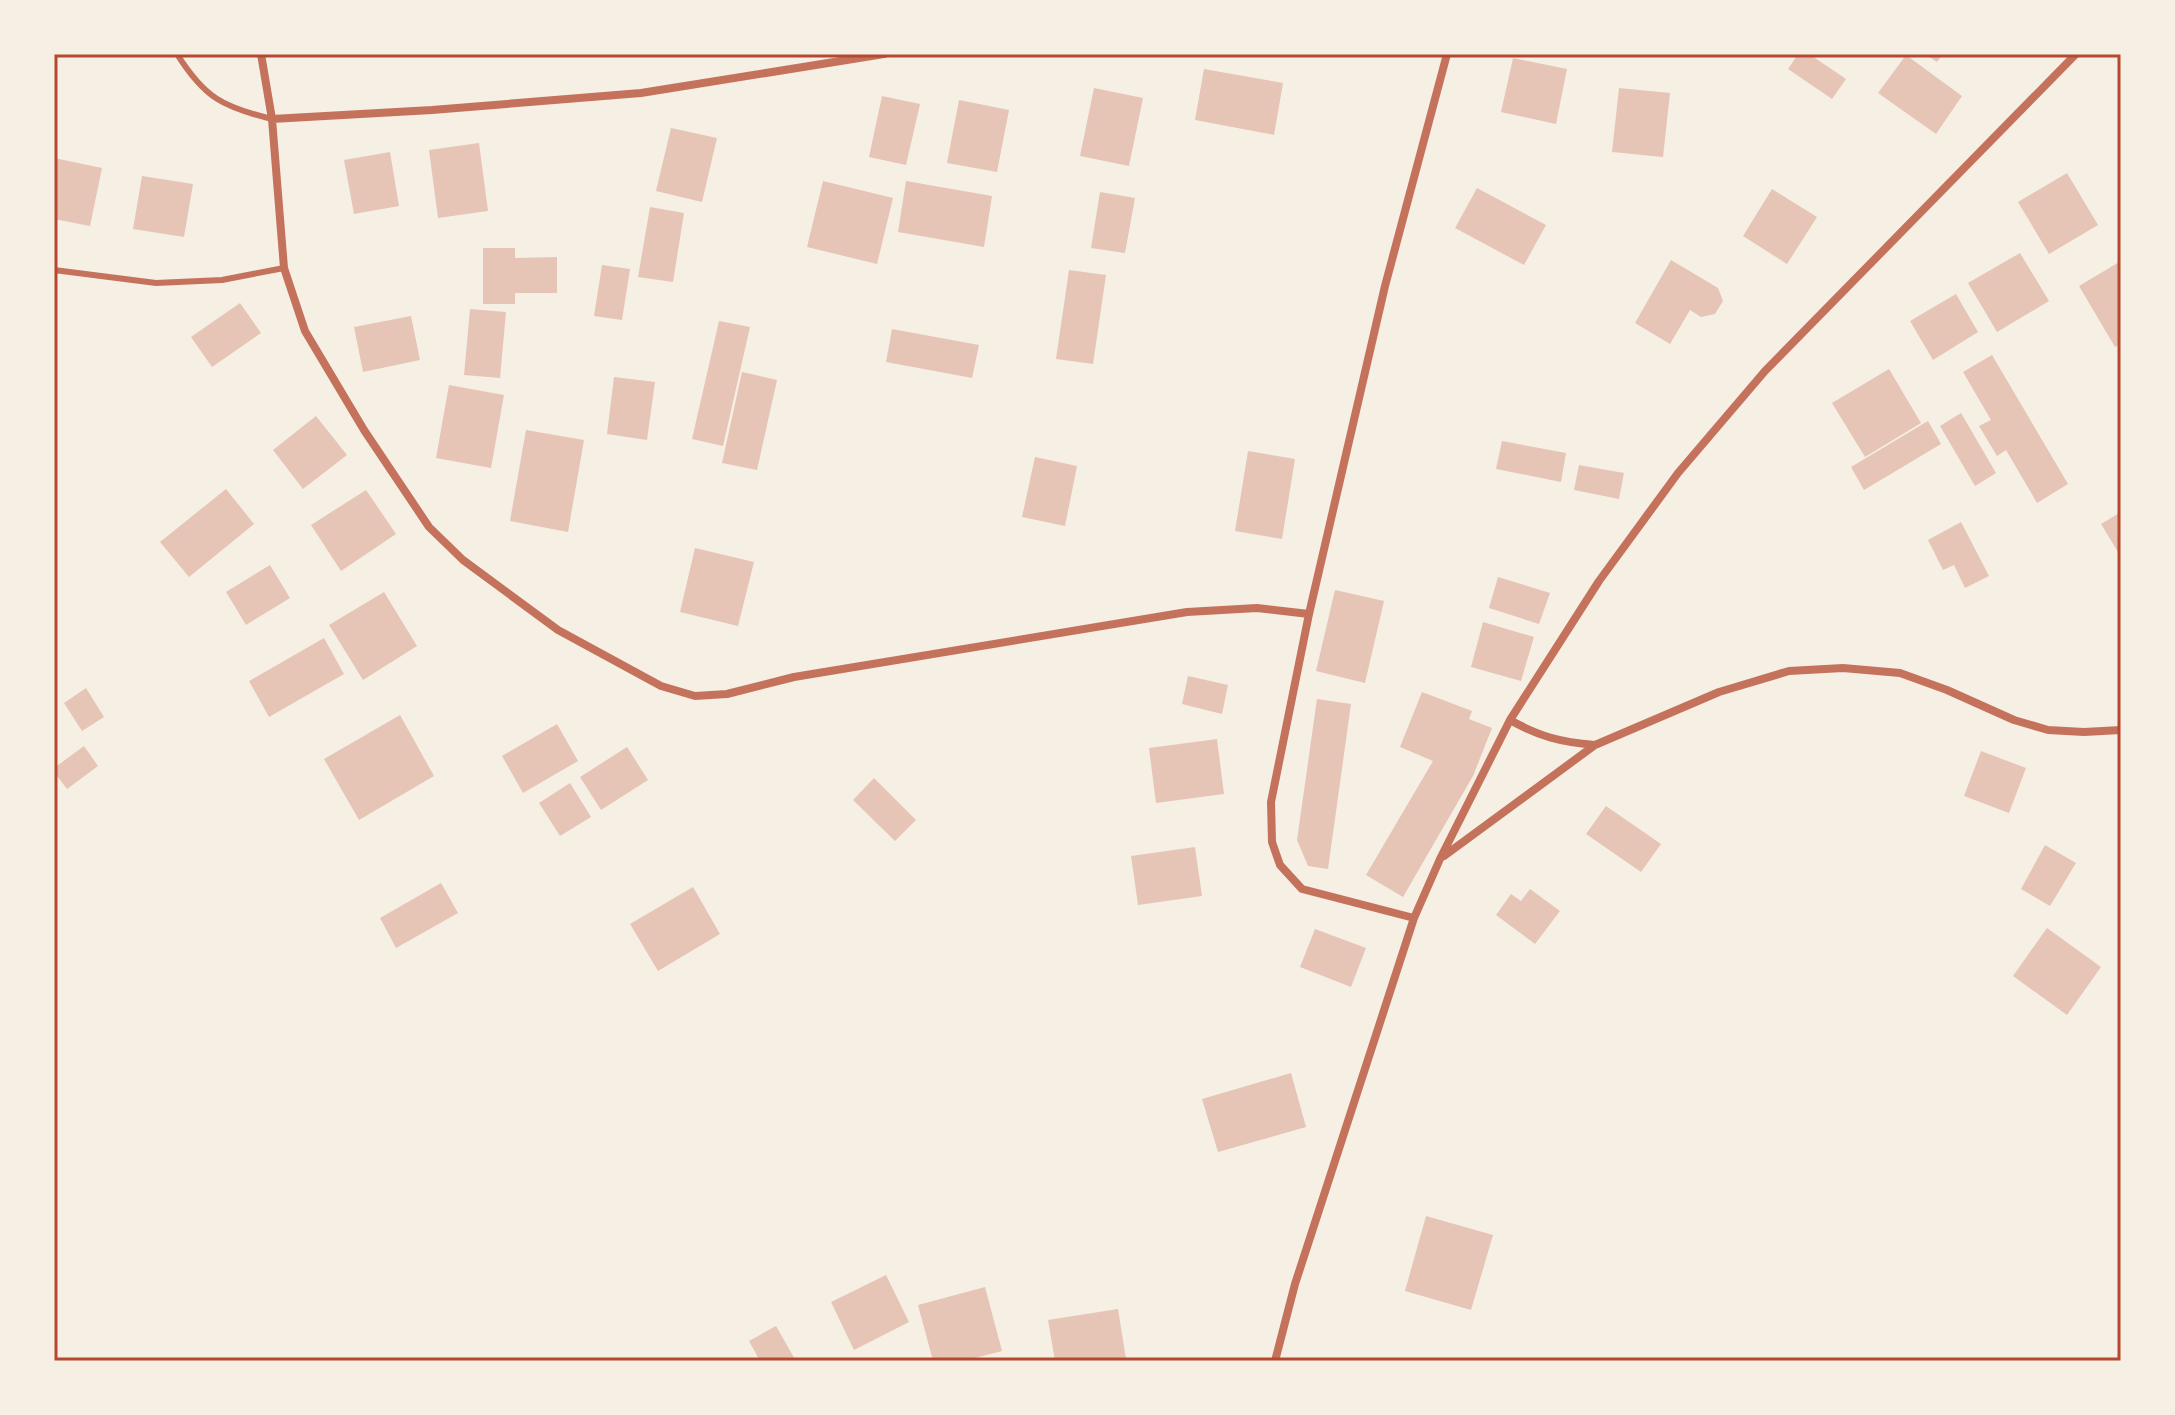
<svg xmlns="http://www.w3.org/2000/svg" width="2175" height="1415" font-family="'Alegreya Sans',sans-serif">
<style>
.building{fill:#e6c5b7}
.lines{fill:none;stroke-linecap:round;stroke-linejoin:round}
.service{stroke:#c5725c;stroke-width:6}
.minor{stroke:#c5725c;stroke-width:8}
.neatline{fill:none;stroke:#b5482f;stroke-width:3}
</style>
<rect width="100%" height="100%" fill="#f6efe4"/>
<path class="building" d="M1798 54H1809L1846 79 1832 99 1788 69Z
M1925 54H1943L1937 62Z
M1906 55 1962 96 1936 134 1878 93Z
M1513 58 1567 69 1556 124 1501 112Z
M1204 69 1283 83 1274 135 1195 120Z
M1094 88 1143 98 1129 166 1080 156Z
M1619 88 1670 93 1663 157 1612 152Z
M882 96 920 104 906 165 869 157Z
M959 100 1009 110 997 172 947 163Z
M671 128 717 138 702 202 656 191Z
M479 143 488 211 438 218 429 150Z
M390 152 399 206 354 214 344 160Z
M54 158 102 168 90 226 54 219Z
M2067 173 2098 225 2049 254 2018 202Z
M142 176 193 184 184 237 133 229Z
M823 181 893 198 877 264 807 247Z
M906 181 992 196 984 247 898 232Z
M1477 188 1546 225 1524 265 1455 228Z
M1772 189 1817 217 1787 264 1743 236Z
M1100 192 1135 198 1125 253 1091 248Z
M650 207 684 213 673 282 638 277Z
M483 248H515V258L557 257V293H515V304H483Z
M2020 253 2049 301 1997 332 1968 283Z
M1671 260 1718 288 1723 301 1715 314 1701 317 1690 310 1670 344 1635 323Z
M2121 261V343L2115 347 2079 286Z
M602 265 630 269 622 320 594 316Z
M1069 270 1106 275 1093 364 1056 359Z
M1956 294 1978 332 1933 360 1910 321Z
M240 303 261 333 212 367 191 337Z
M470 309 506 312 500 378 464 375Z
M411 316 420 360 363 372 354 327Z
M719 321 750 327 723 446 692 439Z
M892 329 979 345 972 378 886 362Z
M1992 355 2068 484 2037 503 2006 450 1997 456 1979 426 1991 420 1963 372Z
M1889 369 1921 423 1865 457 1832 403Z
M742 372 777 380 757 470 722 463Z
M614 377 655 382 647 440 607 434Z
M449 385 504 395 491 468 436 458Z
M1961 413 1996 473 1975 486 1940 426Z
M316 416 347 455 303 489 273 450Z
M1928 421 1941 444 1864 490 1851 467Z
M526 430 584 440 568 532 510 521Z
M1502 441 1566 453 1561 482 1496 469Z
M1248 451 1295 459 1282 539 1235 531Z
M1035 457 1077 466 1065 526 1022 517Z
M1579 465 1624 473 1619 499 1574 490Z
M226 489 254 524 189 577 160 542Z
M366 490 396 534 341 571 311 525Z
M2121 512V557L2101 524Z
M1961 522 1989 576 1965 588 1954 565 1943 570 1928 540Z
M695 548 754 562 738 626 680 612Z
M270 565 290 598 246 625 226 592Z
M1498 577 1550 593 1539 624 1489 608Z
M1335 590 1384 601 1365 683 1316 671Z
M384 592 417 646 363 680 329 625Z
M1483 622 1534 637 1521 681 1471 667Z
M324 638 344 674 269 717 249 681Z
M1188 676 1228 685 1222 714 1182 704Z
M86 688 104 717 82 731 64 703Z
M1422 692 1472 711 1469 719 1492 728 1473 776 1403 897 1366 875 1433 761 1400 747Z
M1317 699 1351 704 1328 869 1308 866 1297 840Z
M400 715 434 776 359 820 324 759Z
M557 724 578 761 523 793 502 756Z
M1217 739 1224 794 1156 803 1149 748Z
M84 746 98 766 67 789 54 772V768Z
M627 747 648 780 601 810 580 777Z
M1981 751 2026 768 2009 813 1964 796Z
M874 778 916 820 895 841 853 800Z
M570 783 591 817 560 836 539 803Z
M1606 806 1661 844 1641 872 1586 834Z
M2045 845 2076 863 2050 906 2021 889Z
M1195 847 1202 896 1138 905 1131 856Z
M441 883 458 913 396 948 380 918Z
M693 887 720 934 658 971 630 924Z
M1530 889 1560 911 1535 944 1496 915 1511 894 1521 901Z
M2047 928 2101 967 2067 1015 2013 976Z
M1315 929 1366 948 1351 987 1300 967Z
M1291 1073 1306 1127 1218 1152 1202 1099Z
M1426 1216 1493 1235 1471 1310 1405 1291Z
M886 1275 909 1322 854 1350 831 1302Z
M985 1287 1002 1351 963 1361H933L918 1305Z
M1118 1309 1126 1359 1055 1361 1048 1320Z
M776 1326 796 1361H760L749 1341Z"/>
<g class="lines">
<path class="service" d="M177 54C204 97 222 107 272 119
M54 270 156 283 222 280 284 268"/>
<path class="minor" d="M261 54 272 119 284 268 305 331 364 430 429 527 463 560 558 630 661 686 695 696 727 694 794 677 1187 612 1257 608 1309 614
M272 119 432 110 641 93 884 54
M1510 720C1540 737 1561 742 1595 745
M1444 856 1595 745 1719 692 1789 671 1843 668 1900 673 1947 690 2014 720 2048 730 2084 732 2121 730
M1414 918 1302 889 1280 865 1272 842 1271 802 1309 614 1385 286 1447 54
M1275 1361 1295 1284 1414 918 1440 859 1510 720 1599 581 1678 473 1765 371 2076 54"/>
</g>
<rect width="2175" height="1415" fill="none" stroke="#f6efe4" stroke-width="112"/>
<rect x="56" y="56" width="2063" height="1303" class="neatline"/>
</svg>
